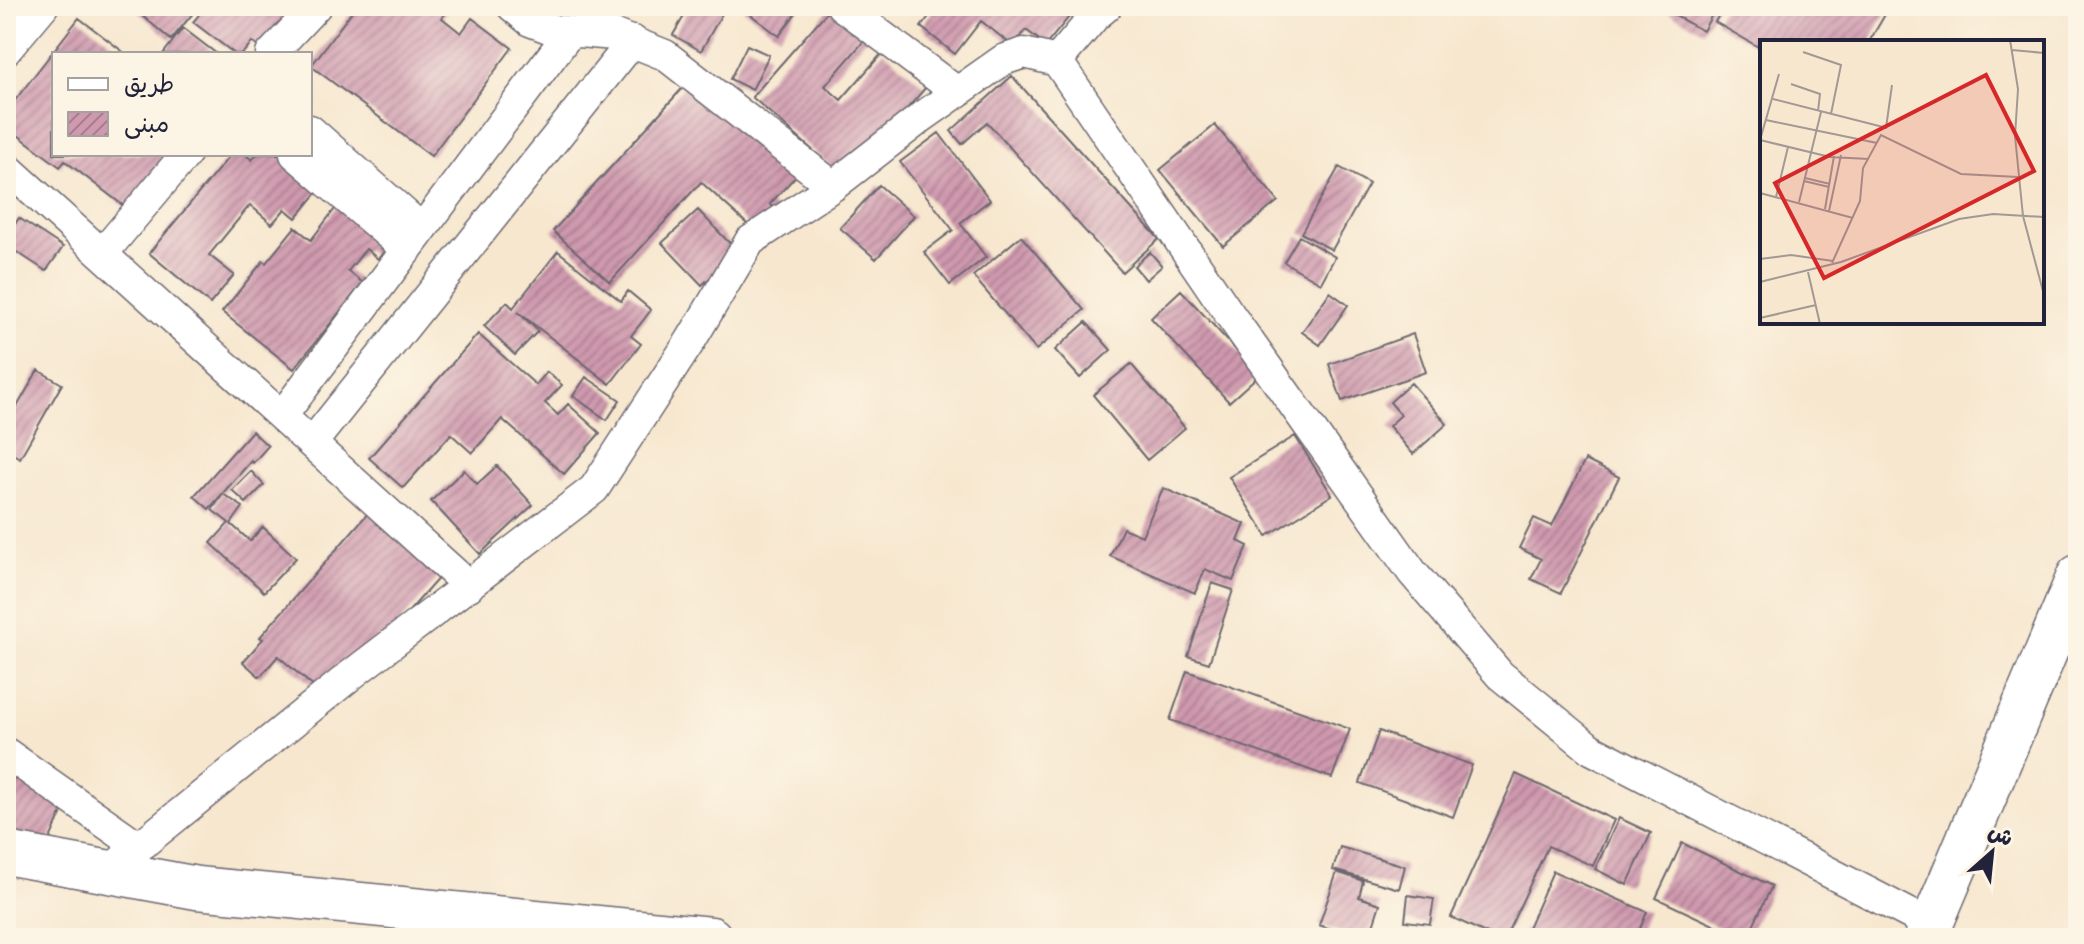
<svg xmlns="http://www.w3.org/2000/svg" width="2084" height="944" font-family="Kalam,'Playpen Sans Arabic',sans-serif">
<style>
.building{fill:url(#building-hatch)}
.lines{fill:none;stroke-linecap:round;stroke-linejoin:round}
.street-casing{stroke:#6d676f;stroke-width:33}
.secondary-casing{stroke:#6d676f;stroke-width:45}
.street{stroke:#fff;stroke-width:30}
.secondary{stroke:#fff;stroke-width:42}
.inset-road{fill:none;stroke:#a29894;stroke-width:2}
.view{fill:#d62828;fill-opacity:0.15;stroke:#d62828;stroke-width:4}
.inset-edge{fill:none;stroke:#22223b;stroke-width:4}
</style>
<defs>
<pattern id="building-hatch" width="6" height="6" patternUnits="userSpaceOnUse" patternTransform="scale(2)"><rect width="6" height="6" fill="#cf99ae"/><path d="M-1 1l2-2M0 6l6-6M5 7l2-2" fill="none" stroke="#a87c8f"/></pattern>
</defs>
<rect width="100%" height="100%" fill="#fcf5e5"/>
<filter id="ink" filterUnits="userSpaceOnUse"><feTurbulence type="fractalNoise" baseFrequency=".0125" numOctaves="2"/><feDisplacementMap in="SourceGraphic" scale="16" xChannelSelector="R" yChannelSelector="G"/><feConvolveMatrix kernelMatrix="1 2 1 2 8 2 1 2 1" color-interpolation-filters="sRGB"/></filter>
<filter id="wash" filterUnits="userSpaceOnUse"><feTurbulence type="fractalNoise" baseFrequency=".006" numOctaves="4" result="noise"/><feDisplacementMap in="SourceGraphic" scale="32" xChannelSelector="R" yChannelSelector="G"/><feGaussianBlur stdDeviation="1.8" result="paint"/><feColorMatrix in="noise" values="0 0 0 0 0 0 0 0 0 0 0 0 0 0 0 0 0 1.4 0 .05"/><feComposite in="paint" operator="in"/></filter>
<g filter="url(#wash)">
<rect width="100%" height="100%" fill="#f7e7cf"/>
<g id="blocks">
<path class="building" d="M6 6H36L6 58Z
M131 6H199L171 40Z
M206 6H307L267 54 252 42 242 54H235L193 22Z
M356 6H451L442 18 461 33 472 18 512 48 431 156 311 66Z
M690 6H717L724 10 701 51 673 35Z
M739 6H801L779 36Z
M832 6 870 34 825 86 841 100 884 51 926 87 878 142 841 175 752 97Z
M937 6H1078L1046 45 1026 30 1013 46 981 21 955 54 921 27Z
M1657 6H1717L1703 31Z
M1724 6H1890L1869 42H1762V49L1715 22Z
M79 18 126 54H54V154H178L133 213 65 161 60 167 6 126V112Z
M183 28 217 54H163Z
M747 45 769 55 752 90 730 79Z
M698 71 804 167 770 204 777 210 757 233 701 182 610 282 553 231Z
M1012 76 1159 239 1122 272 987 122 962 144 951 131Z
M1215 125 1278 201 1223 246 1160 170Z
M939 133 990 200 960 223 986 257 950 285 924 252 953 230 900 162Z
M231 154H245L252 160 257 154H292L326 182 296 218 285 209 272 224 250 205 209 255 234 275 210 304 149 253Z
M1339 167 1369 184 1332 250 1301 233Z
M879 185 914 216 876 259 840 228Z
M338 205 388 246 378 259 366 249 348 271 363 283 294 369 222 312 263 261 266 263 295 227 311 240Z
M698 210 738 252 702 285 662 243Z
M19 218 63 247 46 271 6 245V238Z
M1021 236 1084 310 1036 350 973 276Z
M1299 236 1335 257 1321 283 1284 262Z
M558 251 621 301 628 291 651 310 631 336 641 344 610 384 518 312 538 331 515 355 484 326 507 302 513 308Z
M1150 252 1162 266 1146 280 1134 266Z
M1181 290 1259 375 1229 402 1151 318Z
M1330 292 1348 305 1320 345 1302 332Z
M1086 322 1111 350 1080 378 1055 350Z
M478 334 536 385 547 372 562 385 545 403 558 415 568 404 600 433 564 474 502 419 472 453 451 434 403 488 369 458Z
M1413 334 1426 372 1342 401 1329 364Z
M1131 364 1185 428 1147 460 1093 395Z
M38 370 62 384 20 458 6 450V426Z
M586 377 620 400 607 420 573 396Z
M1411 383 1447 424 1413 454 1389 426 1401 415 1390 402Z
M252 431 268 446 253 463 251 461 209 509 194 496Z
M1295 436 1332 495 1267 536 1229 477Z
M1585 460 1619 477 1561 593 1531 579 1541 559 1519 548 1534 518 1552 526Z
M497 466 533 505 480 554 431 501 464 470 477 484Z
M251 471 264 485 246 503 232 490Z
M1163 488 1245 524 1238 541 1248 546 1233 581 1205 569 1195 593 1110 556 1123 528 1142 536Z
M223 494 243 507 231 524 250 541 263 527 296 558 264 592 211 543 229 523 212 510Z
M376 504 448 567 330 701 278 656 260 677 243 662 263 639 260 637Z
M1212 583 1233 590 1209 663 1188 656Z
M1187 671 1350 729 1332 778 1170 720Z
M1379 731 1472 765 1453 817 1360 783Z
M6 773 67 801 44 852 6 834Z
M1516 774 1614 820 1593 866 1548 846 1505 938H1496L1451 917Z
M1619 818 1651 833 1627 885 1595 869Z
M1682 843 1772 886 1747 938H1741L1656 898Z
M1340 847 1405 866 1399 889 1333 870Z
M1553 871 1647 912 1636 938H1546L1535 933 1534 938H1521L1525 929 1527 930Z
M1337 872 1363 881 1359 897 1380 904 1369 938H1358L1319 925Z
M1408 895 1434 899 1430 924 1405 921Z"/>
</g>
</g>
<g filter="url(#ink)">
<use href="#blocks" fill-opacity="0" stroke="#6d676f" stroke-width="2"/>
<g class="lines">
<defs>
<path id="street" d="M512 6 530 21 554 30 615 35 665 55 833 186
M842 6 957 92
M6 50 43 6
M271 54 316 6
M1057 61 1095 16 1107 6
M310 130 422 229
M295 154 407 250
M6 167 469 586
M103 253 186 154
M282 416 570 32
M312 443 633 41
M6 753 138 846
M109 871 351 675 594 489 691 340 750 241 833 186 922 117 1003 60 1024 53 1057 61 1228 312 1412 572 1500 675 1591 749 1931 925"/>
<path id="secondary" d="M6 853 197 888 711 938
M1926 938 2078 576"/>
</defs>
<use href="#street" class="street-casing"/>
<use href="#secondary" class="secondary-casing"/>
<use href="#street" class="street"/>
<use href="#secondary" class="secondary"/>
</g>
</g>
<g transform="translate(1760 40)">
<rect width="284" height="284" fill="#f7e7cf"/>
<path class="inset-road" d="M250 0 258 49 255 96 263 176 284 255M252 10 284 13M43 12 81 25 71 74M31 44 60 54 58 71M13 59 127 88M6 80 117 103M126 88 132 45M0 100 70 117 109 119M0 100 19 34M45 138 70 144M44 141 69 147M0 153 93 178M16 157 28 107M39 162 61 72M65 169 74 116M69 171 81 115M0 219 31 215 73 221M72 223 100 161 103 128 121 95 201 134 258 137M48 232 60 284M0 242 81 222 199 179 233 174 284 177M0 278 56 265"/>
<path class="view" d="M226 35 274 131 64 238 15 143Z"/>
<rect width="284" height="284" class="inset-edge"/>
</g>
<rect width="2084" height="944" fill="none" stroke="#fcf5e5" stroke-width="32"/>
<rect x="52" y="52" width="260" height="104" fill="#fcf5e5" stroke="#a5a1a1" stroke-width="2"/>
<rect x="68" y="78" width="40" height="12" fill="#ffffff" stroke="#a5a1a1" stroke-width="2"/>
<text x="124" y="92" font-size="24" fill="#22223b">طريق</text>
<rect x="68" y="112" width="40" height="24" fill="url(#building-hatch)" stroke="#a5a1a1" stroke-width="2"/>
<text x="124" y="132" font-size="24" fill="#22223b">مبنى</text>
<g transform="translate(1992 852) rotate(27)" stroke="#fcf5e5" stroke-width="6" paint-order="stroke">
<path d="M0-6L14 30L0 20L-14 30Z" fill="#22223b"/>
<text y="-12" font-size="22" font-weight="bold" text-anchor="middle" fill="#22223b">ش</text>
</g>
</svg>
